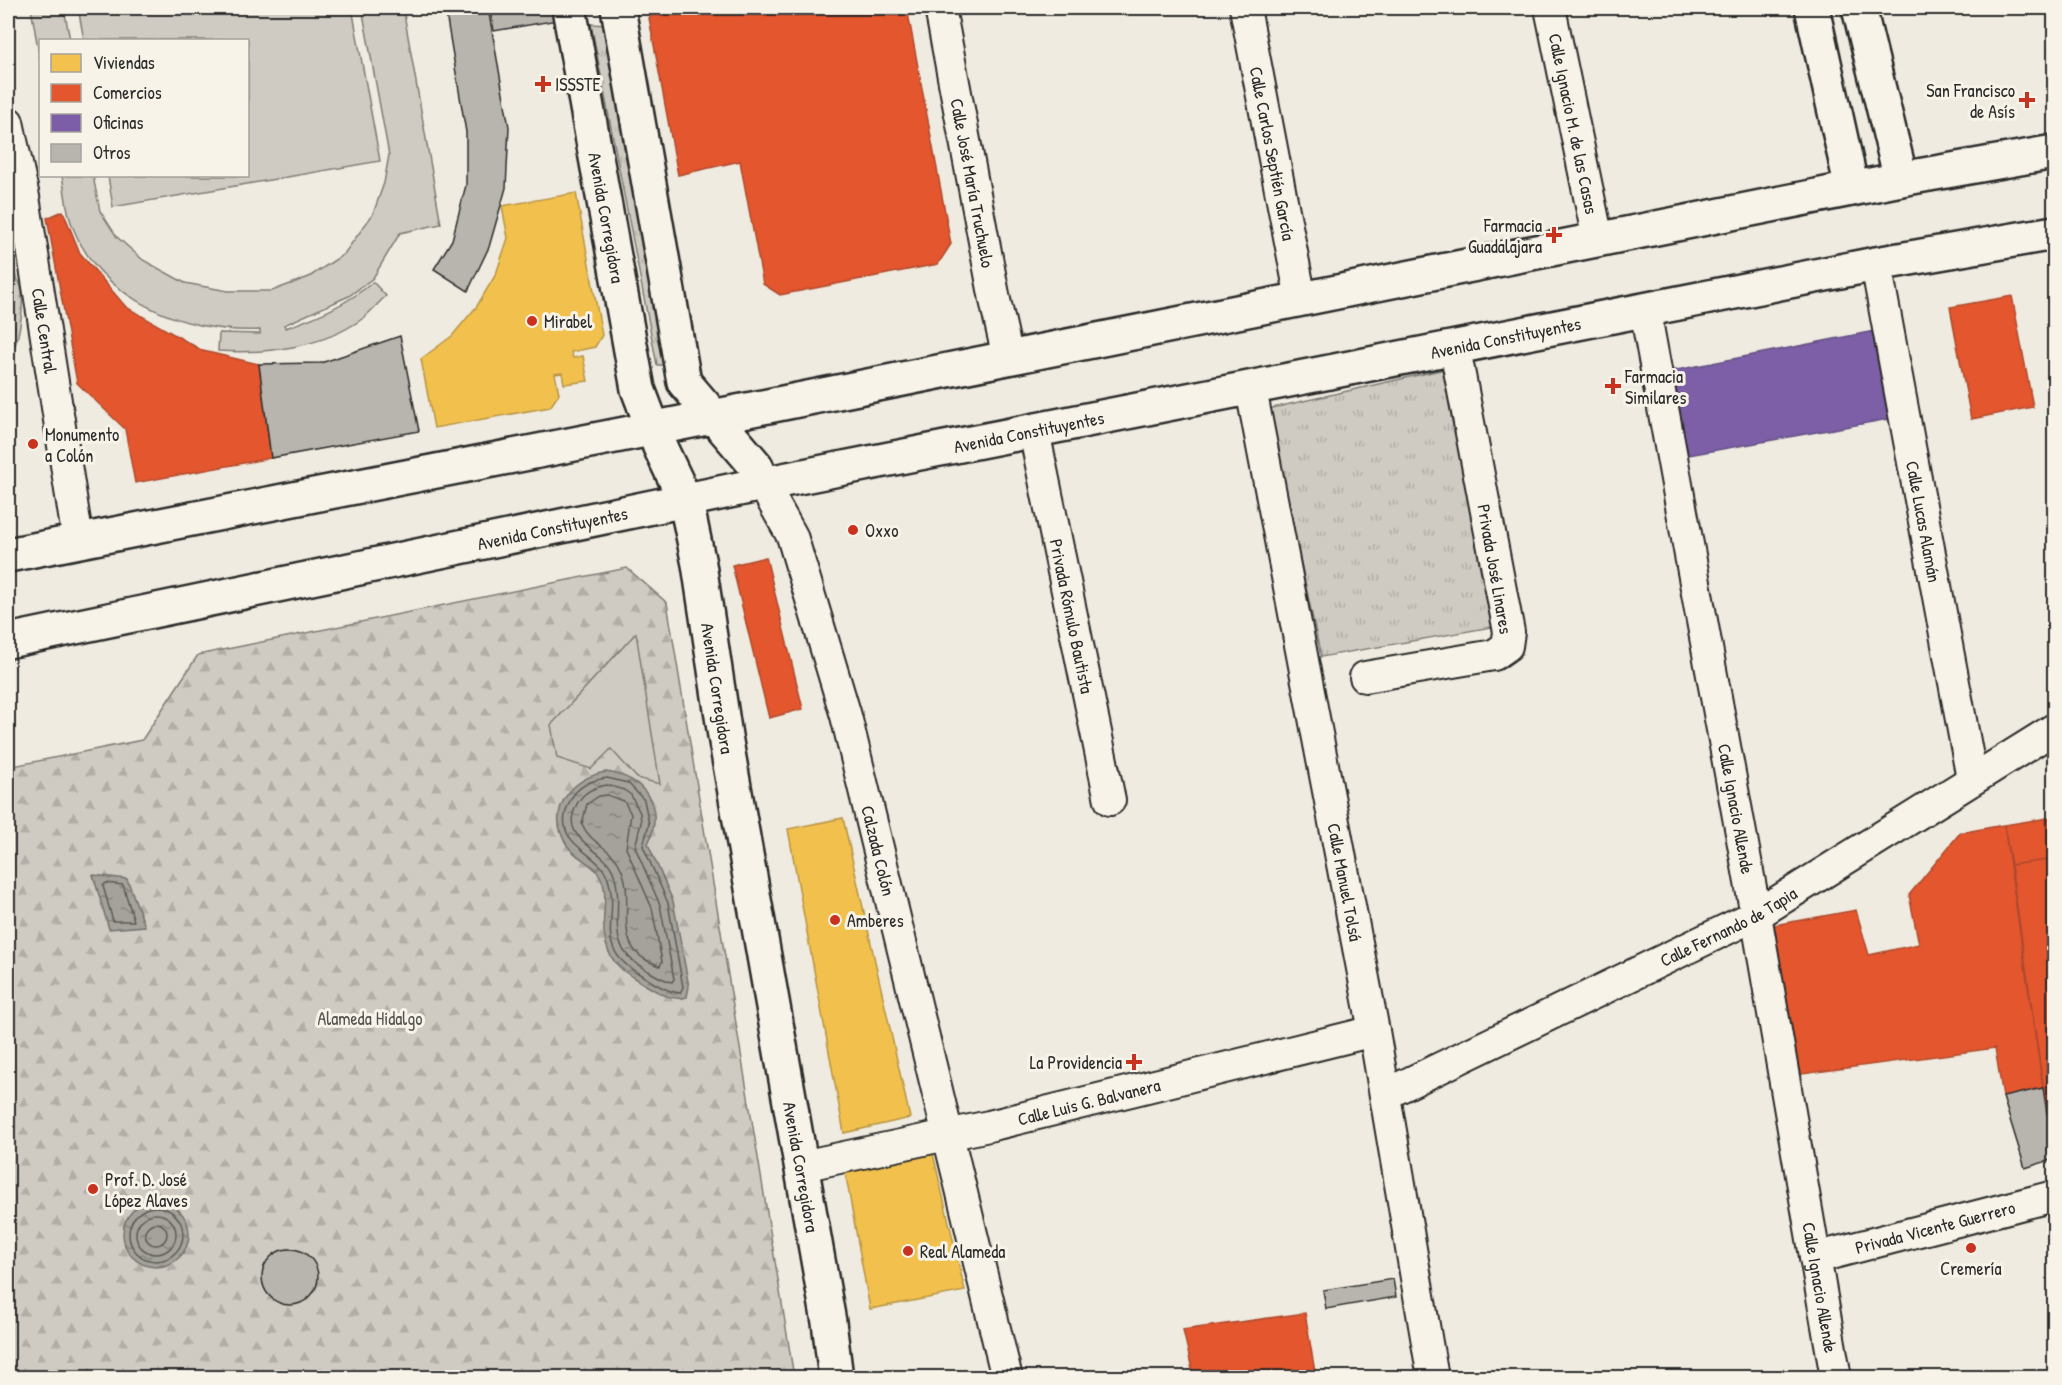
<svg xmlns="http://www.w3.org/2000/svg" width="2062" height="1385" font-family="'Patrick Hand',sans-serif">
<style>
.grass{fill:url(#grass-tufts);stroke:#7d7b76;stroke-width:1.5}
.forest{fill:url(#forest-firs);stroke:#7d7b76;stroke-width:1.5}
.garden{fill:url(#garden-dots);stroke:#7d7b76;stroke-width:1.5}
.pitch{fill:#cfcbc2;stroke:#7d7b76;stroke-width:1.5}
.water{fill:url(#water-ripples);stroke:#74726e;stroke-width:1.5}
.homes{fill:#f2c14e;stroke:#b69444;stroke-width:1.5}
.shops{fill:#e4572e;stroke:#ac4a2d;stroke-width:1.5}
.offices{fill:#7b5ea7;stroke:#634f82;stroke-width:1.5}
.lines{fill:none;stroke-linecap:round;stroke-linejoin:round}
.shore{stroke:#5b5b57;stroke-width:1.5}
.building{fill:#b8b5ae;stroke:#2b2b2b;stroke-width:1.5}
.minor-casing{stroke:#2b2b2b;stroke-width:34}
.major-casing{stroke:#2b2b2b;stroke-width:38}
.minor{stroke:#f7f3e8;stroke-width:30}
.major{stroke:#f7f3e8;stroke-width:33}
.poi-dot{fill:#c8321e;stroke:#f7f3e8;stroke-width:2}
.labels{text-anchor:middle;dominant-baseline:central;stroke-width:6;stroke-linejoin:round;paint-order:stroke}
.poi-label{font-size:18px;fill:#2b2b2b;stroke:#f7f3e8;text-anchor:start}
.street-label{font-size:18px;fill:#2b2b2b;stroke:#f7f3e8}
.park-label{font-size:18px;fill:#545351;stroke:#f7f3e8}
</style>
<defs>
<pattern id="grass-tufts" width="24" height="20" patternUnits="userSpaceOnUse" patternTransform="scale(1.5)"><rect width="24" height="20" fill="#cfcbc2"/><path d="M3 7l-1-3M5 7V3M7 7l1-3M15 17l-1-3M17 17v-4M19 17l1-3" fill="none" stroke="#b2aea7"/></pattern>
<pattern id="forest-firs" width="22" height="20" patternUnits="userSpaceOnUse" patternTransform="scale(1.5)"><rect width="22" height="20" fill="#cfcbc2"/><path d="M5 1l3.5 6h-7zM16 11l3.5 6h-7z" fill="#b2aea7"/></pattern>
<pattern id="garden-dots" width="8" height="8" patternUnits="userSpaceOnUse" patternTransform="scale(1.5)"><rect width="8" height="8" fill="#cfcbc2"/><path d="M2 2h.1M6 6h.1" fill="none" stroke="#b2aea7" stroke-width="1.8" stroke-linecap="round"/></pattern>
<pattern id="water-ripples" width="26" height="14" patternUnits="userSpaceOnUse" patternTransform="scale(1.5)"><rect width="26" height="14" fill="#a4a29a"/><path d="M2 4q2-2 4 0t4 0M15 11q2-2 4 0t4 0" fill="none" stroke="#86847e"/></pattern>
</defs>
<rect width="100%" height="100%" fill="#efebe0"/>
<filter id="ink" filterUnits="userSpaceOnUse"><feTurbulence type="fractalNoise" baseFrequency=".0167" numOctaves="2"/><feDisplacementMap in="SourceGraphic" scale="12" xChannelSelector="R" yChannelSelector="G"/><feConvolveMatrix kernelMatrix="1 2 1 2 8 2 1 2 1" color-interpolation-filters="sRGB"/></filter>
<g filter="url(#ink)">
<path class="grass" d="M591 24 608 25 669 365H657Z
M1445 369 1492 627 1321 657 1268 409Z"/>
<path class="forest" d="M627 568 667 603 794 1377 8 1378V767L142 740 198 655Z"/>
<path class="garden" d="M8 264C11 270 18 278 20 284 26 301 19 346 8 358Z"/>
<path class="pitch" d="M31 8H64L70 40H40V60Z
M78 8H352L380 161 113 207 108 176H248V40H84Z
M362 8H403L441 224 400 233 373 278 349 296 284 325 286 328C319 316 346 305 373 282L386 296C378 303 371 312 362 319 322 348 265 354 218 351L219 333 260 334V330C186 334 100 300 72 225 66 210 65 191 62 176H93L100 211 117 237 143 260 185 283 228 291H272L309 277 344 254 373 214 384 183 389 155Z
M636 633 660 784 637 778 611 749 591 769 557 758 551 725Z"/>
<path class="water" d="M606 772C645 777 665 807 648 844L673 901 689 987 687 997C673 1001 661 994 649 987 613 967 601 954 604 912 605 900 606 887 600 876 592 862 576 859 567 845 544 811 572 777 606 772Z
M93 875 127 879 145 926 109 929Z
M123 1234a33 33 0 1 1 66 0a33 33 0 1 1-66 0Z"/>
<path class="homes" d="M576 193 602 335 595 347 571 352 573 358 583 356 588 381 564 384 562 373 555 374 559 394 550 407 434 428 421 359 452 336 477 306 496 274 508 238 502 206Z
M843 818 910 1118 844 1133 788 829Z
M933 1154 965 1291 870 1309 845 1171Z"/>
<path class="shops" d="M658 8H907L951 244 938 264 780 295 763 284 740 161 678 175 649 18Z
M63 211 80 253 126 307 203 351 259 364 271 458 135 483 125 429 77 383 47 218Z
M2012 296 2033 407 1971 419 1950 307Z
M766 557 803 709 769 718 732 565Z
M2054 817V859L2011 865 2004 825Z
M2004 825 2043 1088 2003 1097 1995 1048 1795 1075 1768 926 1856 910 1869 955 1919 944 1909 895 1960 833Z
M2054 859V1112L2047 1113 2011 865Z
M1305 1313 1316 1378H1194L1183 1330Z"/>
<path class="offices" d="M1875 331 1895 418 1678 457 1661 373Z"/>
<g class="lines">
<path class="shore" d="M607 778 628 783 644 800 649 824 643 846 668 903 683 987 680 993C667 992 654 983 643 976 588 946 623 920 607 876 597 850 548 845 570 801 577 786 591 780 607 778Z
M607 785 624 790 631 795 640 813 641 823 635 847 660 905 674 979 672 982C662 980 652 973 643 968 601 944 626 911 614 874 605 846 557 842 577 804 583 792 594 787 607 785Z
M607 795 624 801 631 814 626 848 652 908 662 962 660 966C606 949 638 906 621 868 613 848 590 844 582 824L587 804 599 796Z
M106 883 123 885 134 921H113L103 886Z
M129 1234a27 27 0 1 1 54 0a27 27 0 1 1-54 0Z
M136 1234a20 20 0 1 1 40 0a20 20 0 1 1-40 0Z
M145 1234a11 11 0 1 1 22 0a11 11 0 1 1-22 0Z"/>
</g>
<path class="building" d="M445 8H488L509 127 506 188 489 247 468 291 434 269 452 240 466 185V132Z
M490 8H556L558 20 494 31Z
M400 336 419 431 271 458 259 364 321 363Z
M2043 1088 2047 1113 2054 1136V1159L2025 1168 2003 1097Z
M262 1277a28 28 0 1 1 56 0a28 28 0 1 1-56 0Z
M1393 1279 1396 1297 1326 1309 1323 1290Z"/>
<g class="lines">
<defs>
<g id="minor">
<path id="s1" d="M940 8 995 300 1008 358"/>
<path id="s2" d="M1245 8 1301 299"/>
<path id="s3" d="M1550 8 1598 240"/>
<path id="s4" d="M8 122 24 197 78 541"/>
<path id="s5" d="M1876 264 1972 779"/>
<path id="s6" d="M1645 310 1756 915 1836 1378"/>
<path id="s7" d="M1251 389 1374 1031 1433 1378"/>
<path id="s8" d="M1034 431 1110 800"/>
<path id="s9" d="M763 484 792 536 846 716 1007 1378"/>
<path d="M1365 677 1494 655 1507 646 1509 632 1455 349"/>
<path id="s10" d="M1386 1094 1756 915 2054 729"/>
<path id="s11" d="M802 1166 989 1126 1374 1031"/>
<path id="s12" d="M1815 1258 2054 1196"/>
</g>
<g id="major">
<path id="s13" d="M569 8 638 389 660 447 686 502 699 564 725 736 829 1322 836 1378"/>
<path d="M618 8 684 382 756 466 763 484"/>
<path d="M1812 8 1852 189"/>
<path d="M1859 8 1901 179"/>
<path d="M8 555 768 406 1901 179 2054 152"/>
<path id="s14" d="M8 641 763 484 1876 264 2054 233"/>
</g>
</defs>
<use href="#minor" class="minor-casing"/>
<use href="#major" class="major-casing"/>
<use href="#minor" class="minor"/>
<use href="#major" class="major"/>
</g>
</g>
<g class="poi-dot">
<path d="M540 75h6v6h6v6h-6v6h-6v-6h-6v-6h6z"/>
<path d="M2024 91h6v6h6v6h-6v6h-6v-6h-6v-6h6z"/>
<path d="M1551 226h6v6h6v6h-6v6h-6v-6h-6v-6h6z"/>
<circle cx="532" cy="321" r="6"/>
<path d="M1610 377h6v6h6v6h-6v6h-6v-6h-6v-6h6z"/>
<circle cx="33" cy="444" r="6"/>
<circle cx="853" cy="530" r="6"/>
<circle cx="835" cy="920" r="6"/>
<path d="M1131 1053h6v6h6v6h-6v6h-6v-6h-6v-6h6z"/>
<circle cx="93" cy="1189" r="6"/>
<circle cx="1971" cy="1248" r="6"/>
<circle cx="908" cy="1251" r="6"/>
</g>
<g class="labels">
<g class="poi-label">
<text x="555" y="84">ISSSTE</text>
<text x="2015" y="90" text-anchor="end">San Francisco<tspan x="2015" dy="21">de Asís</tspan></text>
<text x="1542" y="225" text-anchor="end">Farmacia<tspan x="1542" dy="21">Guadalajara</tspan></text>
<text x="544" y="321">Mirabel</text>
<text x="1625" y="376">Farmacia<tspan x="1625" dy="21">Similares</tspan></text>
<text x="45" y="434">Monumento<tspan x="45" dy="21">a Colón</tspan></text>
<text x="865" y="530">Oxxo</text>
<text x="847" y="920">Amberes</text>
<text x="1122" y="1062" text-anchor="end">La Providencia</text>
<text x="105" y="1179">Prof. D. José<tspan x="105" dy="21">López Alaves</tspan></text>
<text x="920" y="1251">Real Alameda</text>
<text x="1971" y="1268" text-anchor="middle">Cremería</text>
</g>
<g class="street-label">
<text stroke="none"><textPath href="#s3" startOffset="118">Calle Ignacio M. de las Casas</textPath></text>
<text stroke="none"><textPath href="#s2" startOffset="148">Calle Carlos Septién García</textPath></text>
<text stroke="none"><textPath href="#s1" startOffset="178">Calle José María Truchuelo</textPath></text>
<text stroke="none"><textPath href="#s13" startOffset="213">Avenida Corregidora</textPath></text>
<text stroke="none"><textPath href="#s4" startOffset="212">Calle Central</textPath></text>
<text stroke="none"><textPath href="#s14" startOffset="1528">Avenida Constituyentes</textPath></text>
<text stroke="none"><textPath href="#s14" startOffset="1042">Avenida Constituyentes</textPath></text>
<text stroke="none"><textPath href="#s5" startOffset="262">Calle Lucas Alamán</textPath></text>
<text stroke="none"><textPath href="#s14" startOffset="556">Avenida Constituyentes</textPath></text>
<text transform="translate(1495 569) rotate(80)">Privada José Linares</text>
<text stroke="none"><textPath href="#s8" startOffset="189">Privada Rómulo Bautista</textPath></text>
<text stroke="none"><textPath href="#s13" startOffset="699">Avenida Corregidora</textPath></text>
<text stroke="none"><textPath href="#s6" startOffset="507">Calle Ignacio Allende</textPath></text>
<text stroke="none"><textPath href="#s9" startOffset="386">Calzada Colón</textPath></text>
<text stroke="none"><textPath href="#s7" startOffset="502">Calle Manuel Tolsá</textPath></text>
<text stroke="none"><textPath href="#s10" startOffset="381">Calle Fernando de Tapia</textPath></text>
<text stroke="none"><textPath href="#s11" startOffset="294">Calle Luis G. Balvanera</textPath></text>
<text stroke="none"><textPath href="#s13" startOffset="1185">Avenida Corregidora</textPath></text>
<text stroke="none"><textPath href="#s12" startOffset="124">Privada Vicente Guerrero</textPath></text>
<text stroke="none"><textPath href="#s6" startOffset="993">Calle Ignacio Allende</textPath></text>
</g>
<g class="park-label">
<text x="370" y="1018">Alameda Hidalgo</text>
</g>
</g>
<rect width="2062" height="1385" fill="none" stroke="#f7f3e8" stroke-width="30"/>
<rect x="15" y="15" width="2032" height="1355" fill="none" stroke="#2b2b2b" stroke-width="2" filter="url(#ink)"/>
<rect x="39" y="39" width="210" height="138" fill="#f7f3e8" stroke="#a5a39c" stroke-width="1.5"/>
<rect x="51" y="54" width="30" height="18" fill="#f2c14e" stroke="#a5a39c" stroke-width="1.5"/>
<text x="93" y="69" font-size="18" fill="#2b2b2b">Viviendas</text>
<rect x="51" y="84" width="30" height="18" fill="#e4572e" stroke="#a5a39c" stroke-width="1.5"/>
<text x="93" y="99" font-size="18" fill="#2b2b2b">Comercios</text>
<rect x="51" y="114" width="30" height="18" fill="#7b5ea7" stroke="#a5a39c" stroke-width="1.5"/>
<text x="93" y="129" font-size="18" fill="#2b2b2b">Oficinas</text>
<rect x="51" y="144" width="30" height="18" fill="#b8b5ae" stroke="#a5a39c" stroke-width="1.5"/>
<text x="93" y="159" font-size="18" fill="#2b2b2b">Otros</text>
</svg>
